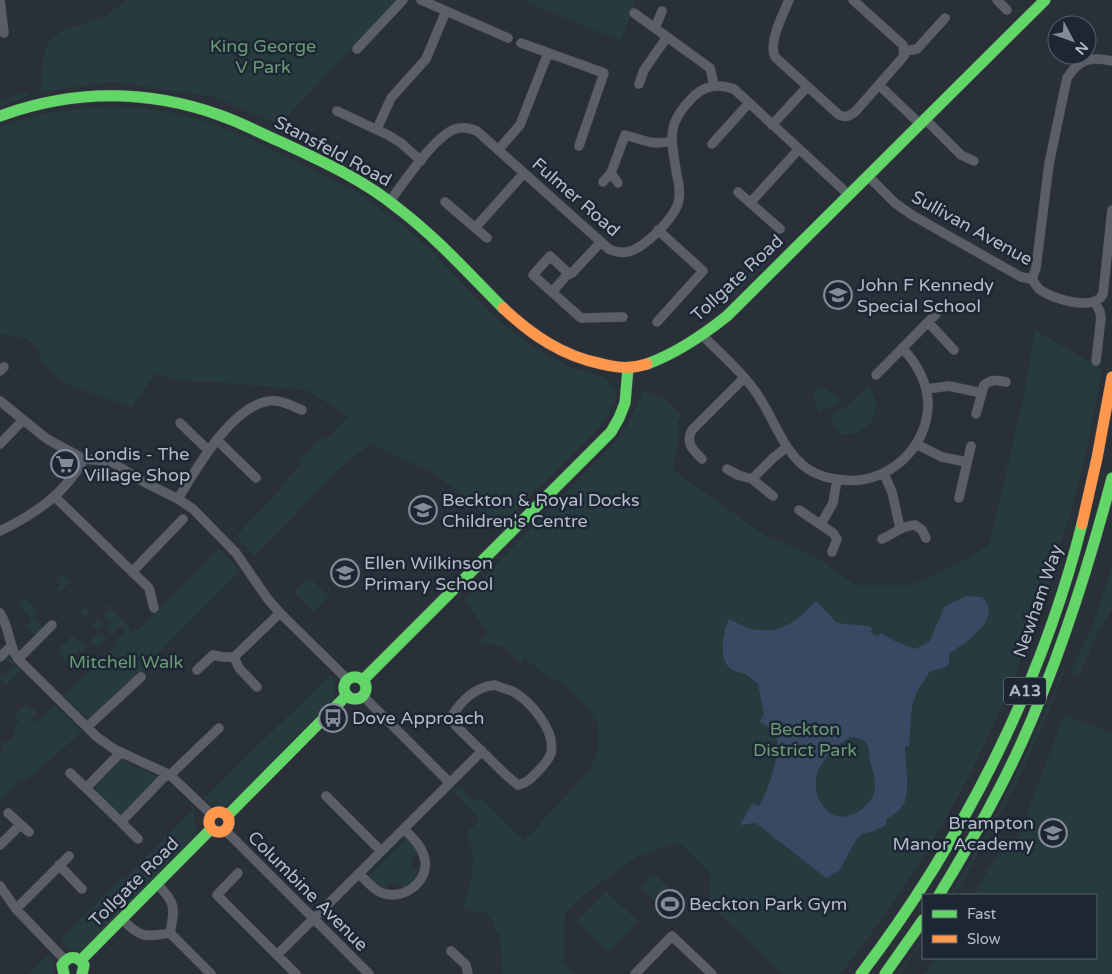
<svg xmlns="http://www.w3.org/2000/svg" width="1112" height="974" font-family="'Varela Round',sans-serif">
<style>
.green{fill:#273a3e}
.water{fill:#384963;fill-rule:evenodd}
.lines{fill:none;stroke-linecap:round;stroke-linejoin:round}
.street-casing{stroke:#484c53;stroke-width:10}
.fast-casing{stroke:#484c53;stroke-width:12}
.slow-casing{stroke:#484c53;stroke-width:12}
.street{stroke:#5a5e66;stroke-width:9}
.fast{stroke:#63d668;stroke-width:11}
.slow{stroke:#ff974d;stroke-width:11}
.labels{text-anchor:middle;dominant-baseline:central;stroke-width:5;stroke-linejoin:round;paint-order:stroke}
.shield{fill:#1d2633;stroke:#878f9c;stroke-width:1}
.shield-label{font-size:16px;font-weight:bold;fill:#b4bcc9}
.park-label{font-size:18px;fill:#6b9a76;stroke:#1d2633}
.street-label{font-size:18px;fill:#b4bcc9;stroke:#1d2633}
.poi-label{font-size:18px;fill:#b4bcc9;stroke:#1d2633;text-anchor:start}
</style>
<rect width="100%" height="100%" fill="#2a3038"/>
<path class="green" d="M126 0H397L279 125 213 97 114 82 41 92 42 62 47 44 61 31 104 17Z
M522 0H636L621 41Z
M29 92V96L0 106V100Z
M108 107 140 108 172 113 205 121 237 133 356 191 404 226 429 248 469 291 504 325 532 346 570 367 602 376 608 380 615 392 616 400 604 422 522 504 499 529 462 495 434 473 370 444 334 473 284 527 254 556 236 536 287 482 286 480 302 463 299 460 322 436 326 440 348 416 307 390 215 382 177 381 156 373 132 408 70 385 57 377 47 367 42 365C40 360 40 354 38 349 33 338 11 334 0 335V127C35 113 70 109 108 107Z
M773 249 776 254 733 297 731 294Z
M1035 330 1102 369C1096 401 1091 434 1083 466 1044 619 983 775 892 904 875 928 859 952 840 974H783L709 904 710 873 678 842 637 857 581 897 565 913 564 963 574 974H502L500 936 494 930V923L484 911 476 913 463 908C470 882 479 858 467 832L478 822V818L453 791 459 786 475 801 482 799 524 841 589 771 598 750V725L586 706 567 686 539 672 540 670 524 658 521 664 503 646 480 643 474 646 488 634 464 599 503 557 617 440 628 423 644 390 666 400 682 416 677 422 680 430 673 470 763 534 817 558 856 585H911L961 562 989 544 1021 409Z
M868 386C871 392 876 397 876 404 877 423 858 438 841 434L834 425 831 414 847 406Z
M824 387 841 401 819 412 812 392Z
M218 548 240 571 161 650 157 658 132 684 129 681 88 719 64 696 119 643 116 640 125 631 120 626 112 635 106 629 112 623 103 615 109 609 104 605 106 603 129 627 130 632 138 630Z
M1112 567V609L1095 639 1079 676 1071 672 1093 624Z
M62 574 70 582 60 592 56 588 61 584 56 579Z
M309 577 329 597 314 612 294 592Z
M25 598 39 612 34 618 42 626V631L36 636 26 626 32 619 18 605Z
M86 606 90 610 86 616 93 624 99 619 104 625 98 631 80 612Z
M99 632 106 638 97 647 90 640Z
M72 635 78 642 80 640 86 647 82 651 83 654 80 651 68 663 56 651 61 652 62 649 60 646 65 644Z
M7 655 21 671 6 685 0 679V677L4 673 7 674 9 673 7 670 9 671 14 666 6 659 4 661 2 660Z
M1063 670 1065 671C1058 686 1053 702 1046 717 1022 776 991 832 959 887L953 895H950C995 823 1030 748 1063 670Z
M330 675 336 685 334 699 228 806 214 807 204 798Z
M28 702 26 705 30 709 32 707 38 712 31 719 35 723 54 705 82 732 28 779 19 780 0 799V752L4 747 0 742 3 739 6 744 16 734 12 730 19 721 13 716Z
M1064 715 1112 733V974H924L936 958H1096V895H973L1007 839 1016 843Z
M121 760 159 777 124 813C116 812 101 798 97 791 95 787 96 787 98 783Z
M194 808 196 835 83 950H70L61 941 73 926 120 880 127 876Z
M406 839 412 844 419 855 412 858V869L419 871C415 880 411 885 402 888L399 883H388L387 889 375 882 369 876Z
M653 873 673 892 660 906 640 887Z
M606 891 638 921 608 952 577 921Z
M923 938V941L900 974H897Z
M48 954 55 966 54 974H29Z"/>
<path class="water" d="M967 596 982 597C1004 619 966 642 949 654V664L944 668 930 671 917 692 912 706 909 746H905C905 761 910 786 905 801 903 808 893 816 886 819V825L872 832 862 834 856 840 839 871 826 878 756 823 740 825 752 804 759 806C767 793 786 743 773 730 770 727 763 724 759 722L764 714 758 684C754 681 749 677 745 674 740 672 734 672 730 668 718 659 723 631 729 619 738 623 749 630 759 630 784 633 800 618 816 601L837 623 868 626 872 628 871 633 878 636 881 633 895 641 915 649 929 642 945 606ZM853 737 864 740 869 747C867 760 876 773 875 788 874 798 868 804 861 810 857 813 852 814 847 816 823 822 810 788 818 771 825 756 838 742 853 737Z"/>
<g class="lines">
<defs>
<path id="street" d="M0 0 4 33
M421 0 508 38
M789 0C783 14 768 43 775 57L839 115C846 118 849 116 855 112L904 56 903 45 853 0
M997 0 1007 10
M634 13 710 68 714 85
M655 28 662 11
M521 43 604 73 579 146
M357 49 403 0
M904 51 917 49 945 18
M639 84 644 70 667 37
M879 85 920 124
M337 111 388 135 401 143 421 161
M925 119 961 155 974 161
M772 125 807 87
M377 129 391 98 426 59 446 11
M712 144 749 103
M498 150 520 125 548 53
M611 173 618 183
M868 176 895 203 912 215 1021 277 1032 279C1034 282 1036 286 1039 289 1052 299 1094 312 1103 294L1112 210
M603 182 611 173 625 135C644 140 652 146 672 141
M738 192 780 229
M390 201C403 183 435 136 455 129 463 126 470 128 477 131L609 249C615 252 621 253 627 252 644 249 677 216 679 199 680 191 679 183 677 176 671 137 665 124 695 95 707 84 720 84 734 89L849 195
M445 202 487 238
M750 203 799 149
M475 228 524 173
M572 273 566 271 550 256 533 275 581 318 623 317
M1032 279 1036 268 1049 164 1067 78C1079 59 1091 56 1112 61
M552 292 566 276 572 273 600 243
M1095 302 1100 312 1101 318 1096 361
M657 322 703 271 658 230
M928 322 954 350
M703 336C720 353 741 371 755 391 773 415 783 453 808 469 818 476 832 479 844 480 888 485 929 447 928 402 927 382 916 362 902 348
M0 371 4 367
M876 375 936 314
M926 389 949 386 982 393
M0 401 47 439 84 459 108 461 115 464 142 481 178 499 193 509 236 553 267 598 280 613 348 680
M976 414 984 385C992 379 996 380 1006 382
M180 423 208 450
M217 440 256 478
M0 444 22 421
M916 444 942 457 967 462
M702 459C693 450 685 443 692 430L744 378
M727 469 738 475 752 479 773 496
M884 474 892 492 900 528
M752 479 773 458 787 447
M55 497 149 588 154 608
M959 498 971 446
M178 499C196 469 236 397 277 401 285 402 294 407 302 410
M799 510 833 533 837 539 832 552
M821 524 833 503 837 480
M0 531C35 514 65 494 84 459
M882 539C896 533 900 526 915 525L922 530 926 538
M132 572 183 519
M0 613C10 628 8 645 18 659L97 737 114 749 170 775 212 815
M0 657 10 647
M18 659 52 625
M197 670 213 655 222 657H234
M495 685C501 688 508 689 514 692 531 702 556 731 551 753 549 759 544 765 540 769 533 776 528 783 518 785L506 775 455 725 451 717C462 700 475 687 495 685Z
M257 687 239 668 234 657 280 613
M363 696 450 783
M87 727 141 677
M121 752 86 788 121 822 167 774
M70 773 86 788
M170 775 219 728
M326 796 381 851
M8 813 29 832
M121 822 138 839
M225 830 369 974
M0 845 20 825
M59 865 82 889
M238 873 217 895 296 974
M359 874C365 879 372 888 380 892 400 902 428 884 425 861 423 847 413 838 404 829
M157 884C176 903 175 907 170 933
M0 886 16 909 65 960
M16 909 69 856
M122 919C140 938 145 937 170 933
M170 933 211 974
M451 951 466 965 468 974
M277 955 482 751
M635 974 672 936 712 974"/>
<path id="fast" d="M0 116C72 90 146 89 219 115 240 122 260 133 281 142 322 161 364 180 399 209 437 238 469 274 503 308
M647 364C677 353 702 336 727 316L1045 0
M344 688a11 11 0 1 1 22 0a11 11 0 1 1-22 0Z
M363 680 611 432 619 418 625 403 628 368
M227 816 347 695
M939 895C969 846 997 797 1021 744 1060 658 1088 569 1112 478
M81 960 211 829
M64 974 62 965C69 955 77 955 84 965L82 974
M861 974C962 841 1041 687 1082 524
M885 974 923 920"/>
<path id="slow" d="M503 308C532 335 562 356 602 364 618 368 631 369 647 364
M1082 524 1097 458 1112 377
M209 822a10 10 0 1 1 20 0a10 10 0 1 1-20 0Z"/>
</defs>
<use href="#street" class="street-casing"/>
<use href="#fast" class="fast-casing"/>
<use href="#slow" class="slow-casing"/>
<use href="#street" class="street"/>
<use href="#fast" class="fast"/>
<use href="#slow" class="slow"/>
</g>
<defs>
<symbol id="school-ring" viewBox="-11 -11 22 22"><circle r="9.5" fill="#1d2633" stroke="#848b96" stroke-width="1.5"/><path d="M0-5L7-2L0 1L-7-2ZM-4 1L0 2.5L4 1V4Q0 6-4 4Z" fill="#848b96"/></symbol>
<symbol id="supermarket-ring" viewBox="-11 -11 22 22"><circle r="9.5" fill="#1d2633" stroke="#848b96" stroke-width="1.5"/><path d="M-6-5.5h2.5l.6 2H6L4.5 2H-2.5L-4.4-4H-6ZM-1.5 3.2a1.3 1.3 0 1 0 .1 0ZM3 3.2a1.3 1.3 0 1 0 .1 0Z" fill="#848b96"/></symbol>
<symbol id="bus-ring" viewBox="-11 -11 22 22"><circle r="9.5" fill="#1d2633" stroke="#848b96" stroke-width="1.5"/><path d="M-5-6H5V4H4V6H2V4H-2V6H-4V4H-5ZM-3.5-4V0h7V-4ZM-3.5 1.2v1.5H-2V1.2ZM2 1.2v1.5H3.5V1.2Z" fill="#848b96"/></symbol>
<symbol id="stadium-ring" viewBox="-11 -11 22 22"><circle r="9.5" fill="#1d2633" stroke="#848b96" stroke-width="1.5"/><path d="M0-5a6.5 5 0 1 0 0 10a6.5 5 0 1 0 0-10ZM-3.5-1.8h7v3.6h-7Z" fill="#848b96"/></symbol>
</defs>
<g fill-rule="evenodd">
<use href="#school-ring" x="822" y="279" width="32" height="32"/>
<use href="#supermarket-ring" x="49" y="448" width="32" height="32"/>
<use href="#school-ring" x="407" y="494" width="32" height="32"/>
<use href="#school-ring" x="329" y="557" width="32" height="32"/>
<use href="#bus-ring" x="317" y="702" width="32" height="32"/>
<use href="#school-ring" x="1037" y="817" width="32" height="32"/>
<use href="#stadium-ring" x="654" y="888" width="32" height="32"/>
</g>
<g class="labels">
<rect class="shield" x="1004" y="677.5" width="42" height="27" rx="4"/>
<g class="shield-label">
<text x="1025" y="691">A13</text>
</g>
<g class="park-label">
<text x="263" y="46">King George<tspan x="263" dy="21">V Park</tspan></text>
<text x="126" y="662">Mitchell Walk</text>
<text x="805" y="729">Beckton<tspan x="805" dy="21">District Park</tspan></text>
</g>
<g class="street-label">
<text transform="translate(333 151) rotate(28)">Stansfeld Road</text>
<text transform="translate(576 197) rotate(41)">Fulmer Road</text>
<text transform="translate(972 228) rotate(29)">Sullivan Avenue</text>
<text transform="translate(737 278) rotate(-43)">Tollgate Road</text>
<text transform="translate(1038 601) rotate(-71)">Newham Way</text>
<text transform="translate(134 882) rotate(-45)">Tollgate Road</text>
<text transform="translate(308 891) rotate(45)">Columbine Avenue</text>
</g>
<g class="poi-label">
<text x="857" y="285">John F Kennedy<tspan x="857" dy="21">Special School</tspan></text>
<text x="84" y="454">Londis - The<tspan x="84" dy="21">Village Shop</tspan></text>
<text x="442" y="500">Beckton &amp; Royal Docks<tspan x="442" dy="21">Children's Centre</tspan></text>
<text x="364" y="563">Ellen Wilkinson<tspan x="364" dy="21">Primary School</tspan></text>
<text x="352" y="718">Dove Approach</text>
<text x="1034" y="823" text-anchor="end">Brampton<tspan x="1034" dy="21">Manor Academy</tspan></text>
<text x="689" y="904">Beckton Park Gym</text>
</g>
</g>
<rect x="922" y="894" width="175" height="65" fill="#1d2633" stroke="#59626f"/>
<rect x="932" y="910" width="25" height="8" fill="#63d668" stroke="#59626f"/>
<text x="967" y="919" font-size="15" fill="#b4bcc9">Fast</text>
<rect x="932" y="935" width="25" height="8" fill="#ff974d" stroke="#59626f"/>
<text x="967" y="944" font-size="15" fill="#b4bcc9">Slow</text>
<g transform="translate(1072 40) rotate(131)"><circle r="24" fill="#1d2633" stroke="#59626f"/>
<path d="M0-4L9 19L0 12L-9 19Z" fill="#848b96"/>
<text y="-8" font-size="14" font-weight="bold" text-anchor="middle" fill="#b4bcc9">N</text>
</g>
</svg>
